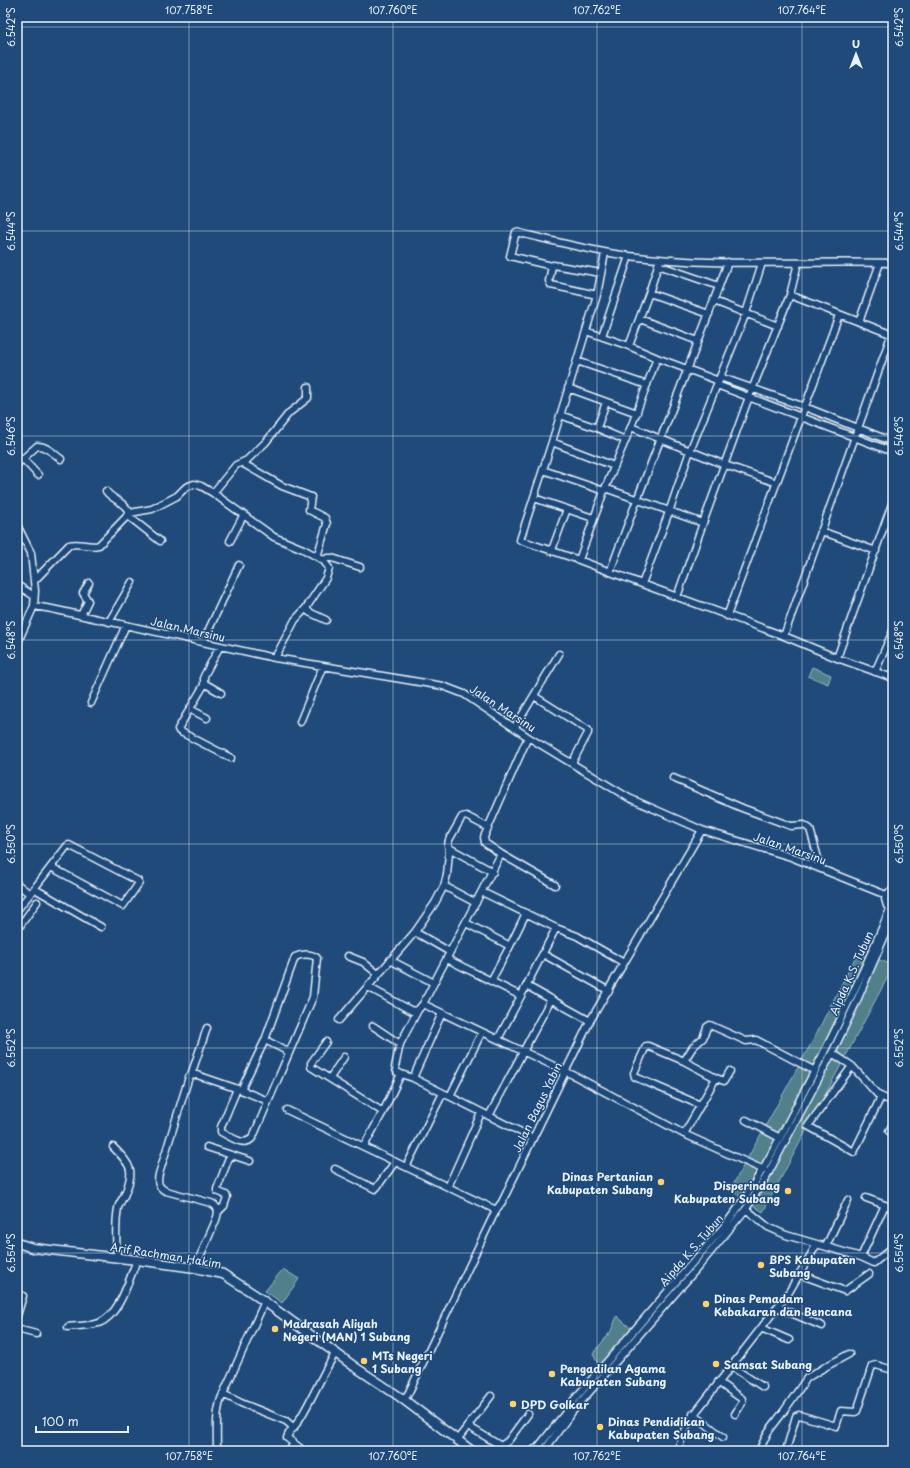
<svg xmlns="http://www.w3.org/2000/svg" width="910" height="1468" font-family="'Playpen Sans',sans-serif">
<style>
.green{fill:#51808a;stroke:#9cb8c1}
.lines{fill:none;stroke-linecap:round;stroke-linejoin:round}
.minor-casing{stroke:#e8f1f8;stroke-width:9}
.major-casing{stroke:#e8f1f8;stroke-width:11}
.minor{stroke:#1f4a7a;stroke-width:6}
.major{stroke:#1f4a7a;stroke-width:8}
.ticks{fill:none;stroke:#e8f1f8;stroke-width:1;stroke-opacity:0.45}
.poi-dot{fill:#ffd166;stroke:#1f4a7a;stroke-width:1.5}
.labels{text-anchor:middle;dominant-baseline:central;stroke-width:3;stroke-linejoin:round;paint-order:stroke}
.street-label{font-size:11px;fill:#e8f1f8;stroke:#1f4a7a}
.poi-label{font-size:11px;font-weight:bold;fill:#e8f1f8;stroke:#1f4a7a;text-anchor:start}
.neatline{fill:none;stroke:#e8f1f8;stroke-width:1.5}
.ticks-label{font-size:10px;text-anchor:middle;fill:#e8f1f8}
</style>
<rect width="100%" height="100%" fill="#1f4a7a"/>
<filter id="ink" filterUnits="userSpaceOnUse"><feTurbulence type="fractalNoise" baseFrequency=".025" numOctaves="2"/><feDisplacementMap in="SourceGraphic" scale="8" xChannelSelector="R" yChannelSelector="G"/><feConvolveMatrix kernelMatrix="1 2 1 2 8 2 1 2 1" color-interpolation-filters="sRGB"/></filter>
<g filter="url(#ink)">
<path class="green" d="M812 667 831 675 828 684 808 676Z
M858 952 893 965V967L763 1212 730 1190 812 1042Z
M283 1269 299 1279 282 1303 265 1291Z
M617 1316 636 1333 602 1372 593 1354 611 1331Z"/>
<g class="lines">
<defs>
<path id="minor" d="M605 253 597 295 552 442 520 540 579 560 642 584 784 636 837 658 893 678
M658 265 719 286
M552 266 510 256 516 232C553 241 591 251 629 256 716 267 805 261 893 263
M649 293 709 314
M597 295 551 285 549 281 552 266 553 265 601 273
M790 295 893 335
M714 301 778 326
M640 319 698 341
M859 322 880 263
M586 331 629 346 657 358 719 381
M602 336 629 256
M629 346 649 293 660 259
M577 361 647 385
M720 377 805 407 893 442
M717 385 854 437 893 452
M568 388 637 413
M560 415 597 428 625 440
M631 427 725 465 777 483
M597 428 606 402
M552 442 614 466
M23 459 38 475
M242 463 282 486 311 497 309 510 325 518 327 524 317 557
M17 464 37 446C46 445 54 454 61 459
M543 470 604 491
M605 488 703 523
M106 491C112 500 124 501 130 513
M213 493 236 465 247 460 266 442 289 413 308 398V387
M534 498 593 518
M127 515 160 541
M17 525 31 553 35 591 34 606 17 644
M821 531 876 551
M230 541 244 514
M552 550 567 509
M323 560 328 558H332L360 567
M579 560 604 491 631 427 657 358
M610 572C648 468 690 366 728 262
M35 580 69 545C80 542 89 548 99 545L130 513 152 509 177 496 186 487 194 484 201 486 213 493 274 537 303 549 323 560 329 568 326 578 306 608
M642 584 669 512 690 451 746 313 762 263
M17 585 34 596
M677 597 703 523 749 397 790 295 798 263
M34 606 52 609 275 658 443 686 464 694 528 737 629 798 702 830 791 857 886 895
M81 615 88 601 83 593 89 583
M727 616 839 315
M109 622 132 582
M784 636 893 330
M203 642 239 565
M220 646 204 676V685L178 729 179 731 231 758
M275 658 295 620 306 608 309 612 326 620
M837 658 893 501
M875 672 893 631
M204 683 221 693
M534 696 588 730V733L572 763
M91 703 126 625
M190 709 207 718
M300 722 323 666
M515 727 559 654
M673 778 742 808 791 826 804 825 810 829 821 869
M449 848 493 872
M501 854 555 885
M17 884 30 894 17 910
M444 886 476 903
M35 889 101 927
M482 892 556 928 577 936 624 963
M30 894 67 846 69 845 138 881 139 883 123 906 51 867
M893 909 887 906 885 899 889 892 893 891
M466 923 510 946 526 913
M17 930 37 902
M415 932 435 903 444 886 447 875 449 853 448 845 449 840 462 817 466 816 487 827
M543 954 609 991
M348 956 363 962 378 974
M447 959 521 996 556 928
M390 960 434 983
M491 981 510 946
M527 986 590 1021
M368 987 412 1011 418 1010 423 1004 501 854 485 843 484 837 528 737
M423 1004 573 1075 684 1134 764 1170
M442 1013 413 1078 443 1093
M339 1020 415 932 450 952
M373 1026 400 1044
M498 1039 521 996
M265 1040 289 1052
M326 1042 311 1063V1067L383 1112
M832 1053 852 1066 808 1126 854 1152 881 1097
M684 1061 693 1047 703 1038 707 1027 710 1025 746 1041 756 1040 815 1071
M852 1066 878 1095 893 1102
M401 1074 397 1072 395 1067 400 1044 418 1010
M191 1075 207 1028
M330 1078 344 1057
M716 1078 724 1081 730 1071
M237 1089 221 1127V1132C231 1137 245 1148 253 1137L313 997 317 958C311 953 301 954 295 957L265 1040 241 1090
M450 1096 482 1032
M287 1110 406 1167
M489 1116 551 999
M746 1120 780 1138
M889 1131 893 1124
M684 1134 716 1078 684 1061 648 1046H646L634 1073 635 1077 700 1105
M364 1146 383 1112 401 1074 413 1078
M113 1147C132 1166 135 1170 124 1196 122 1200 119 1203 118 1208 115 1224 116 1241 117 1258
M207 1147 250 1161
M335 1169 375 1189 377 1187 395 1162
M448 1187 481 1113
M866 1198 893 1208
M746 1209 768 1227 786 1235 861 1257 885 1205
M496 1210 406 1167 443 1093 533 1138
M218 1212 224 1206 227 1197 226 1195 217 1191V1189L230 1155
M826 1246 848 1200
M861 1257 874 1263 893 1247
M195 1268 216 1220C219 1212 219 1207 211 1203L166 1191C158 1187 157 1183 159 1174L189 1077 191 1075H197L241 1090 268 1101
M799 1274 845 1291 869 1274
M17 1293 23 1296 17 1316
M265 1301 223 1394 241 1403 286 1421 294 1428
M777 1307 822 1326
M68 1327C78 1326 89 1326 99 1323 120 1315 129 1279 137 1260
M761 1328 789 1340
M17 1329 36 1334
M732 1367 763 1387
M718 1382 742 1399V1403L735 1414
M404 1400 409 1392 496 1210 502 1202 590 1021 702 830
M693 1414 723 1437
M468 1426 501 1446 508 1441 528 1414
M457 1440 491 1396
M217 1450C217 1432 215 1410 223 1394
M289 1451 294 1443
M301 1451 300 1448 287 1438C288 1432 296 1426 299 1420 313 1398 322 1374 336 1352
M535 1451 566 1412 567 1408 726 1224C756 1186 777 1144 799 1101 832 1038 863 975 890 909
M544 1451 572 1412 699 1266 746 1209 769 1172 832 1053 855 1005 893 917
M677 1451 689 1421 789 1292 817 1244
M759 1451 768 1432 784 1411 807 1378 825 1367 849 1354
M786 1451 796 1416 799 1415 836 1426 841 1411 855 1412 857 1411 872 1366 876 1365 893 1370"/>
<path id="major" d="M17 1243 33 1248 137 1260 195 1268 223 1274 254 1294 355 1367 400 1397 472 1451
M534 1451 535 1450"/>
</defs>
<use href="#minor" class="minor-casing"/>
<use href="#major" class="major-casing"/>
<use href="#minor" class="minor"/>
<use href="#major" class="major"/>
</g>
</g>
<path class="ticks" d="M189 17V1451M393 17V1451M597 17V1451M802 17V1451M17 27H893M17 231H893M17 436H893M17 640H893M17 844H893M17 1048H893M17 1253H893"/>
<g class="poi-dot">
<circle cx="661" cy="1182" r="4"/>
<circle cx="788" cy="1191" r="4"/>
<circle cx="761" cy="1265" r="4"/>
<circle cx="706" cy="1304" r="4"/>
<circle cx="275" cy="1329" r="4"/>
<circle cx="364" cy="1361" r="4"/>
<circle cx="716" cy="1364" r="4"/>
<circle cx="552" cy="1374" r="4"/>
<circle cx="513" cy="1404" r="4"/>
<circle cx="600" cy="1427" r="4"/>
</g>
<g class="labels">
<g class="street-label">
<text transform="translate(188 629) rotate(13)">Jalan Marsinu</text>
<text transform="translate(503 708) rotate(33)">Jalan Marsinu</text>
<text transform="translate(790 848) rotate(19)">Jalan Marsinu</text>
<text transform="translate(851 973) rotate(-66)">Aipda K.S. Tubun</text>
<text transform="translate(537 1107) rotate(-64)">Jalan Bagus Yabin</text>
<text transform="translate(691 1250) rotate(-49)">Aipda K.S. Tubun</text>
<text transform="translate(166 1255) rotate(9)">Arif Rachman Hakim</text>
</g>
<g class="poi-label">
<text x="653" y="1176" text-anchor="end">Dinas Pertanian<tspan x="653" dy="13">Kabupaten Subang</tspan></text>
<text x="780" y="1185" text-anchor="end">Disperindag<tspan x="780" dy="13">Kabupaten Subang</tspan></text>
<text x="769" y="1259">BPS Kabupaten<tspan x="769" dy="13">Subang</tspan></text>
<text x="714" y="1298">Dinas Pemadam<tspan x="714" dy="13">Kebakaran dan Bencana</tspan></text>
<text x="283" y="1323">Madrasah Aliyah<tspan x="283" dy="13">Negeri (MAN) 1 Subang</tspan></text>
<text x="372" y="1355">MTs Negeri<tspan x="372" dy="13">1 Subang</tspan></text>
<text x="724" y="1364">Samsat Subang</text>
<text x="560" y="1368">Pengadilan Agama<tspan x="560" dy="13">Kabupaten Subang</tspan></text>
<text x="521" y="1404">DPD Golkar</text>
<text x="608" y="1421">Dinas Pendidikan<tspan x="608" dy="13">Kabupaten Subang</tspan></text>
</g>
</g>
<rect width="910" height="1468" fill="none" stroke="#1f4a7a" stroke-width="44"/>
<g transform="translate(856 54)" stroke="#1f4a7a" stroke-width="3" paint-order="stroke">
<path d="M0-3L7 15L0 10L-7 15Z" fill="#e8f1f8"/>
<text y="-6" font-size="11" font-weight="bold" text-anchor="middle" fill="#e8f1f8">U</text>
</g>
<path d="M36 1426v6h92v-6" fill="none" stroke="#e8f1f8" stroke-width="2"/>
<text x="42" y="1426" font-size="12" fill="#e8f1f8" stroke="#1f4a7a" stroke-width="3" paint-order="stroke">100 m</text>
<rect x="22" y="22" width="866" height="1424" class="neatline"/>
<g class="ticks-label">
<text x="189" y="14">107.758°E</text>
<text x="393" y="14">107.760°E</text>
<text x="597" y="14">107.762°E</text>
<text x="802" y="14">107.764°E</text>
<text transform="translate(11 27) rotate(-90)" y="4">6.542°S</text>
<text transform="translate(899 27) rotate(-90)" y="4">6.542°S</text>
<text transform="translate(11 231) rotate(-90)" y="4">6.544°S</text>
<text transform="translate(899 231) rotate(-90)" y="4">6.544°S</text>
<text transform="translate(11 436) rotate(-90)" y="4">6.546°S</text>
<text transform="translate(899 436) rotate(-90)" y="4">6.546°S</text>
<text transform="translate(11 640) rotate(-90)" y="4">6.548°S</text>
<text transform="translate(899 640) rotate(-90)" y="4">6.548°S</text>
<text transform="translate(11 844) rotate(-90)" y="4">6.550°S</text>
<text transform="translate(899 844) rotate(-90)" y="4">6.550°S</text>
<text transform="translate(11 1048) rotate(-90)" y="4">6.552°S</text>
<text transform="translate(899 1048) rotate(-90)" y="4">6.552°S</text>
<text transform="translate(11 1253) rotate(-90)" y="4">6.554°S</text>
<text transform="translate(899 1253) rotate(-90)" y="4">6.554°S</text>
<text x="189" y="1460">107.758°E</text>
<text x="393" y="1460">107.760°E</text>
<text x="597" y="1460">107.762°E</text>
<text x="802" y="1460">107.764°E</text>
</g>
</svg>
